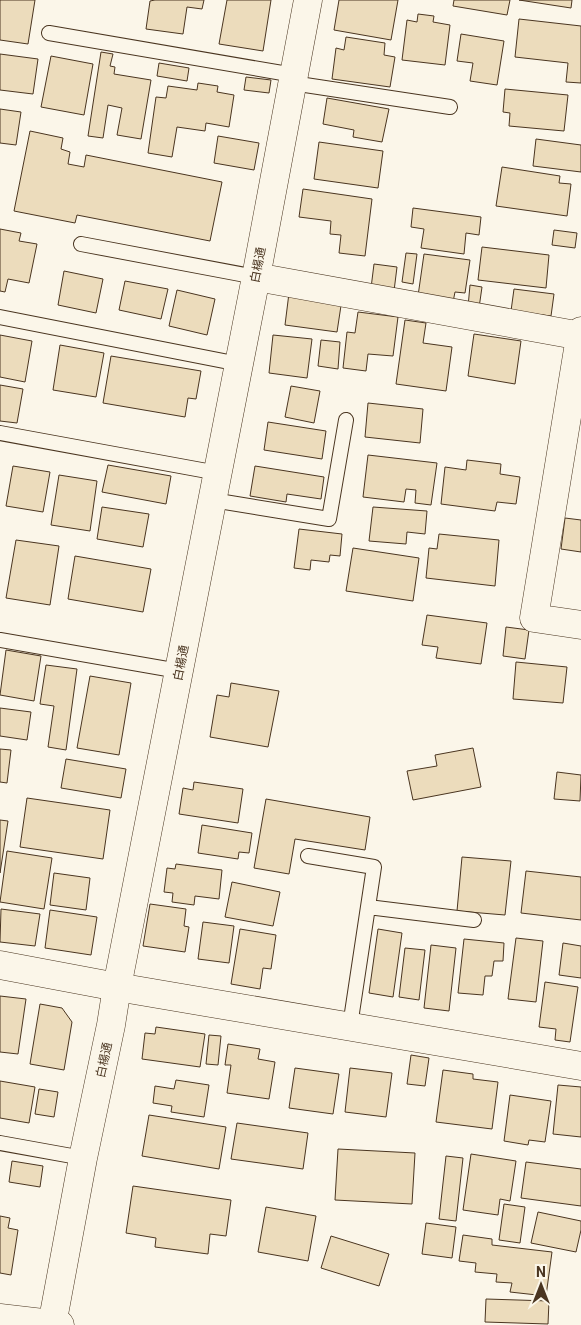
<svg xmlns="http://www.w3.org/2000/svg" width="581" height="1325" font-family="Roboto,'Noto Sans JP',sans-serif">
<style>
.building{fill:#ecdcbc;stroke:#4a3520}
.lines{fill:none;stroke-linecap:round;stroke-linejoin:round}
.lane-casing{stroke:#4a3520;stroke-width:16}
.street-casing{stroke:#4a3520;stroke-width:29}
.secondary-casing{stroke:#4a3520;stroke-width:29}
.lane{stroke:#fbf6e9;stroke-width:14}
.street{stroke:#fbf6e9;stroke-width:28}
.secondary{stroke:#fbf6e9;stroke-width:28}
.labels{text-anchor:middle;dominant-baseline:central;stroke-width:4;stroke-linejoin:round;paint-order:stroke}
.street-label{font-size:12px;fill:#4a3520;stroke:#fbf6e9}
</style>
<rect width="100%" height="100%" fill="#fbf6e9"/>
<path class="building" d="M0 0H35L28 44 0 40Z
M155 0H204L202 9 187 7 183 34 146 29 150 1Z
M227 0H271L263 51 219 44Z
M339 0H398L391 40 334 30Z
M454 0H510L507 15 453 6Z
M519 0H572L571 8Z
M418 14 434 16 433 22 450 25 445 65 402 60 407 20 417 22Z
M519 19 581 26V83L566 82 568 63 515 57Z
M461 34 504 41 497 85 470 81 473 63 457 61Z
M346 37 385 43 384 55 395 57 390 87 332 79 336 48 344 50Z
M101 52 113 54 110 66 115 67 114 74 151 80 141 139 117 135 122 108 108 105 103 138 88 136Z
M0 54 38 59 33 94 0 90Z
M51 56 93 64 84 115 41 107Z
M159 63 189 68 187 81 157 76Z
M246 77 271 80 269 93 244 90Z
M198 83 218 86 217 92 234 95 229 127 206 123 205 131 177 127 172 157 148 153 156 97 166 98 168 86 197 90Z
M505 89 568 95 564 131 509 126 510 113 503 112Z
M327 98 389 109 382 142 353 137 354 130 323 124Z
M0 109 21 112 16 145 0 143Z
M30 131 63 138 61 149 70 152 68 164 84 167 86 155 222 182 210 241 77 215 75 223 14 211Z
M218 136 259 143 254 170 214 163Z
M536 139 581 145V172L533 166Z
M319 142 383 151 378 188 314 179Z
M502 167 560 176 559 183 571 184 567 216 496 206Z
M303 189 372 199 365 256 339 253 341 235 330 234 331 221 299 217Z
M413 208 481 217 479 235 466 233 464 254 421 248 424 229 411 227Z
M0 229 21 233 19 241 37 244 29 283 8 279 5 292 0 291Z
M554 230 577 233 575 248 552 245Z
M482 247 549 255 546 288 478 280Z
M406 253 417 254 413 284 402 282Z
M424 254 470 260 465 293 455 292 453 302 418 296Z
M374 264 397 267 394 291 371 288Z
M64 271 103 279 96 313 58 305Z
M125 281 168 289 161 319 119 310Z
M470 285 482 287 479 308 468 307Z
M514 289 554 294 551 316 511 311Z
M177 290 215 299 207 335 169 326Z
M289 293 342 299 337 332 285 325Z
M358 312 398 317 393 356 368 354 366 371 343 368 347 332 355 333Z
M405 320 426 323 423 343 452 347 446 391 396 384Z
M474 334 521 341 515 384 468 376Z
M0 335 32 341 25 382 0 377Z
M273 335 312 339 307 378 269 373Z
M321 340 340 342 338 369 318 366Z
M60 345 104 353 96 397 53 390Z
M111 356 201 371 196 399 188 398 185 417 103 403Z
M0 385 23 389 17 423 0 421Z
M291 386 320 391 314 423 285 417Z
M368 403 423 409 420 443 365 437Z
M268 422 326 431 322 459 264 450Z
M368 455 437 463 431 505 415 503 416 490 406 489 404 502 363 497Z
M467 460 501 464 500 474 520 477 516 504 497 502 495 511 441 504 445 467 466 470Z
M108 465 171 476 166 504 102 492Z
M13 466 50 472 43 512 6 506Z
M255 466 324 477 321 499 287 494 286 502 250 496Z
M59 475 97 481 90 531 51 525Z
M102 507 149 514 143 547 97 539Z
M373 507 427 511 425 534 407 532 406 544 369 541Z
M565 518 581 520V552L561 549Z
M299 529 342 534 340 556 330 555 329 562 311 560 310 570 294 568Z
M439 534 499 540 495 586 426 578 429 548 437 549Z
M16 540 59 546 50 605 6 598Z
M353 548 419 558 413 601 346 591Z
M75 556 151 569 143 612 68 599Z
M427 615 487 623 481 664 436 658 438 647 422 645Z
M506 627 529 630 525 659 503 656Z
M6 650 41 656 34 701 0 695Z
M516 662 567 667 563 703 513 699Z
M46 665 77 669 66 750 48 747 54 706 40 704Z
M90 676 131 683 119 755 77 748Z
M231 683 279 691 268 747 210 737 217 695 229 697Z
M0 708 31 712 27 740 0 736Z
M473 748 481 787 413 800 407 771 437 766 435 755Z
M0 749 11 750 7 783 0 782Z
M66 759 126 769 121 798 61 788Z
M557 772 581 775 580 801 554 799Z
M194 782 243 789 238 823 179 814 183 788 193 790Z
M27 798 110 810 103 859 20 847Z
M266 799 370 817 365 850 295 839 289 874 254 868Z
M0 820 8 821 0 873Z
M202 825 252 833 249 853 239 852 238 859 198 853Z
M7 851 52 858 44 909 0 902Z
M462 857 511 861 505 915 457 911Z
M176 864 222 870 219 899 195 896 194 905 172 902 173 893 164 892 167 868 175 869Z
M526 871 581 877V920L521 913Z
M54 873 90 878 86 910 50 905Z
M232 882 280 892 273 926 225 917Z
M150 904 186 909 184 926 189 927 185 952 143 946Z
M1 909 40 914 35 946 0 942Z
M50 910 97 917 91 955 45 948Z
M203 922 234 926 229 963 198 959Z
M240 929 276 935 271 969 263 968 260 989 231 984Z
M378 929 402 933 393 997 369 993Z
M516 938 543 941 536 1002 508 999Z
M464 939 504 943 503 961H494L492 976H485L483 995 458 993Z
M563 943 581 946V978L559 975Z
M431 945 456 948 449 1011 424 1008Z
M405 948 425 950 419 1000 399 997Z
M545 982 578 987 570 1042 555 1040 556 1029 539 1027Z
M0 996 26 999 18 1054 0 1052Z
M40 1004 62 1008 72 1022 64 1070 30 1064Z
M156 1027 205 1034 200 1067 142 1059 145 1033 155 1034Z
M209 1035 221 1036 218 1065 206 1064Z
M228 1044 260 1049 258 1059 275 1062 269 1099 227 1093 231 1065H225Z
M411 1055 429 1058 425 1086 407 1084Z
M295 1068 339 1074 333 1114 289 1108Z
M350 1068 392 1073 386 1117 345 1112Z
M443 1070 473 1074V1079L498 1082 492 1129 436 1122Z
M176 1080 209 1085 204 1117 171 1112 172 1106 153 1103 155 1086 174 1089Z
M0 1081 35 1087 29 1123 0 1118Z
M558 1085 581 1087V1137L553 1134Z
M39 1089 58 1092 54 1117 35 1114Z
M510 1095 551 1101 545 1142 529 1140 528 1145 504 1141Z
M149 1115 226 1127 219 1169 142 1156Z
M237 1123 308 1133 303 1169 231 1159Z
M338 1149 415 1153 412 1204 335 1200Z
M471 1154 516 1161 510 1201 500 1199 498 1215 463 1210Z
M446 1156 463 1158 456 1221 439 1219Z
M12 1161 43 1166 40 1187 9 1182Z
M526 1162 581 1169V1206L521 1198Z
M133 1186 231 1200 226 1236 210 1234 208 1254 155 1247 156 1238 126 1233Z
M504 1204 525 1207 520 1243 499 1240Z
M266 1207 316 1216 308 1261 258 1252Z
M538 1212 581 1221V1230L576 1252 531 1243Z
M0 1216 10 1218 8 1228 18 1230 11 1275 0 1273Z
M426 1223 456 1227 452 1258 422 1254Z
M463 1235 492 1239V1245L552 1252 546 1296 510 1292 512 1283 496 1282 497 1274 475 1272 476 1263 459 1261Z
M331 1236 389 1254 379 1286 321 1268Z
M486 1299 549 1301 548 1324 485 1322Z"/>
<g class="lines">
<defs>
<path id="lane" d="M49 33 294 75
M292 83 450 107
M81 244 256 277
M0 317 239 364
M0 433 218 473
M212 500 329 519 346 420
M0 640 179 671
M308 856 374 867 350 1026
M368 907 474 920
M0 1143 83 1158"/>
<path id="street" d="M256 277 581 336
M581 331 534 618 581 625
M0 965 117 987 581 1066
M117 987 256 277 308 0"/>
<path id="secondary" d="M0 1318 60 1325
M52 1325 83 1158 111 1025 117 987"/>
</defs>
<use href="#lane" class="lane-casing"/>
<use href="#street" class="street-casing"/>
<use href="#secondary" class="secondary-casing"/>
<use href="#lane" class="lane"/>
<use href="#street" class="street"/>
<use href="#secondary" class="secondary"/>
</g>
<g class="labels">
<g class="street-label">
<text transform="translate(258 265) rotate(-79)">白楊通</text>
<text transform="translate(181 663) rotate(-79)">白楊通</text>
<text transform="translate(104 1060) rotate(-78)">白楊通</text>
</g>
</g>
<g transform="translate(541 1285)" stroke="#fbf6e9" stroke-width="4" paint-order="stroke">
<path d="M0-4L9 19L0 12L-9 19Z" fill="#4a3520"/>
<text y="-8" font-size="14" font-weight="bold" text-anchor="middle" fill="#4a3520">N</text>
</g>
</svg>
